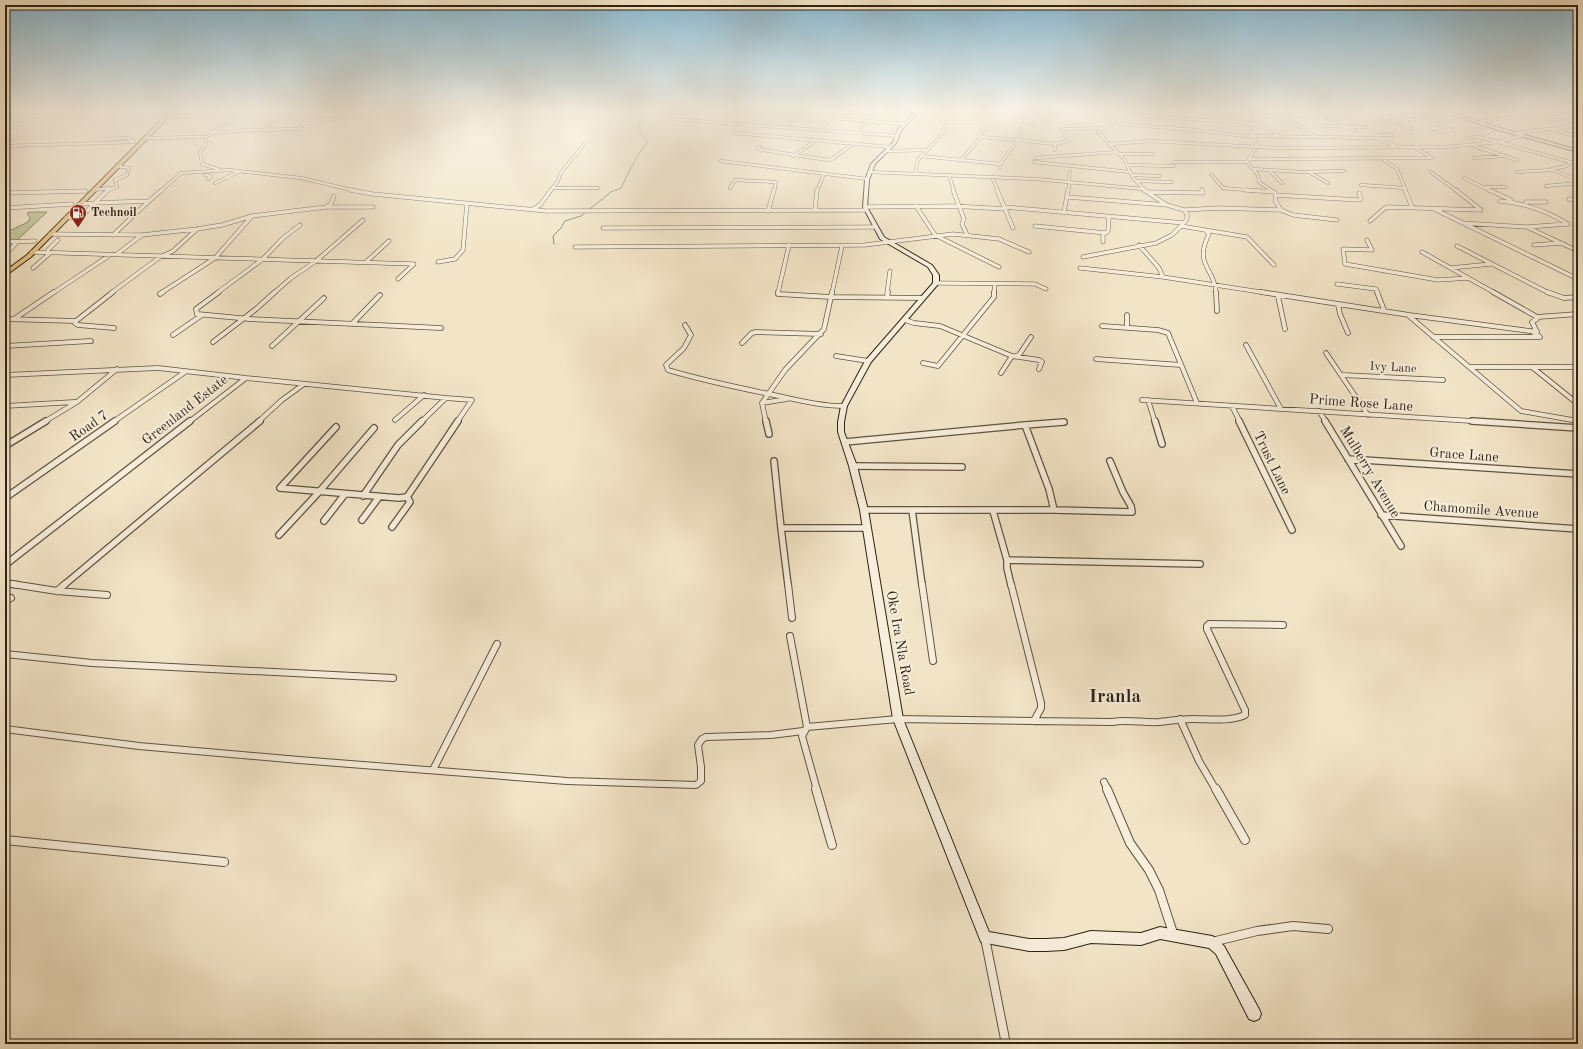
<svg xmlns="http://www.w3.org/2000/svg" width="1583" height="1049" font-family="'Old Standard TT',serif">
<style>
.green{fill:#bdc494;stroke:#767354}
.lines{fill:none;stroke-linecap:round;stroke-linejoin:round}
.stream{stroke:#708172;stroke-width:1}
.street-far5-casing{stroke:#605341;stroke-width:3.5}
.street-far4-casing{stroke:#605341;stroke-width:4.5}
.street-far3-casing{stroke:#605341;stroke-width:5.5}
.street-far2-casing{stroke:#605341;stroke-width:8}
.street-far1-casing{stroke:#605341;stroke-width:8}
.street-casing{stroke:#605341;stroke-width:10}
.secondary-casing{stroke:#2f2214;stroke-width:2}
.highway-casing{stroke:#2f2214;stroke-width:2}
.street-far5{stroke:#f7eedb;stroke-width:2.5}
.street-far4{stroke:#f7eedb;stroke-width:3.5}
.street-far3{stroke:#f7eedb;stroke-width:4}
.street-far2{stroke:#f7eedb;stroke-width:5.5}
.street-far1{stroke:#f7eedb;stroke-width:6}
.street{stroke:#f7eedb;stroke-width:8}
.secondary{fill:#f7eedb;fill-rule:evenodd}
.highway{fill:#e9c284;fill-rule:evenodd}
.labels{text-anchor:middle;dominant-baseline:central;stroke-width:4;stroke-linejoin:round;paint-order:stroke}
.far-poi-label{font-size:12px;font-weight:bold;fill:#2f2214;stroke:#f7eedb;text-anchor:start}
.far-street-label{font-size:12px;fill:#2f2214;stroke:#f7eedb}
.street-label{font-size:14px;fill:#2f2214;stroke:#f7eedb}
.near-quarter-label{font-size:19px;font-weight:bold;fill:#2f2214;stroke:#f7eedb}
</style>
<rect width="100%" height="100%" fill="#f2e5c7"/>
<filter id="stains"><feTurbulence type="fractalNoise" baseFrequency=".005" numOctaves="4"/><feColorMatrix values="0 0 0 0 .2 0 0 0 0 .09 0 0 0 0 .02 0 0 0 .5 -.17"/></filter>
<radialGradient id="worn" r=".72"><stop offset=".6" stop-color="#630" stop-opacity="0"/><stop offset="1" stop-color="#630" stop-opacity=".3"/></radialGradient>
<path class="green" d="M30 212H47L16 241H5V233L28 222 30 218 27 213Z"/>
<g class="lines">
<path class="stream" d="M619 113 622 109
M554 244 553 236 561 228 565 221 581 216 611 192 621 188 636 158 648 141C640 136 637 127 641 118L638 113 640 109"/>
<defs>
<path id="street-far5" d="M457 109H479
M479 109H492
M532 109H565
M728 109 730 115
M836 109 864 111
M1013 109 1026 122 1033 124
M1048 109 1052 112
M1084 109 1086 111 1097 112 1113 121V123L1098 132 1124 159 1133 178 1146 191
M1132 109 1133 114 1136 115 1260 124 1253 117 1321 114 1356 131
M1169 109 1170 112
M1221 109 1226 114
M1273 109 1316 137
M1361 109 1412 129
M1395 109 1452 130 1433 133
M508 110 510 109
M986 111H1015
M1499 111H1578
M916 112H971
M1526 112 1554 120 1578 121
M5 117 38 116
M168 117 203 115 477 113
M1382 117 1451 114
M832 118 905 124
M672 119 898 136
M1480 122 1530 115
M1253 123 1251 130 1257 146 1247 162 1258 175 1259 182 1272 191
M1121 124 1195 130 1254 137
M1260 124 1278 136
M5 125 23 124
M748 126 764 113 765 109
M1323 126 1366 127
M861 127 866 121
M783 128 801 112V109
M820 129 832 118V115L836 109
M1021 129 1018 140 1055 144 1069 141 1061 130 1063 129 1103 128
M1553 129 1578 137
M263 130 278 115
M211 133 249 130 299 129 306 120 336 119 341 114
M735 133 890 147
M1517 133 1573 126
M1253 136 1377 138 1395 146
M206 137V144L200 152 202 164 218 169
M981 137 980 135 984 128
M1378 137 1379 135H1391
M147 138 206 137 238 115
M1467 138 1480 137 1570 162 1578 161
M107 139 129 138 130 141 134 140
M5 141 16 136
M1055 144V150
M1110 144 1150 141 1275 148 1445 147 1499 142 1523 135
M5 146 134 142
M760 146 758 148 763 150 828 160 832 159 853 144
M1474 146 1517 160
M1573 148H1578
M886 151 926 150
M1118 154H1153
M793 156 815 141
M921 156 1000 164
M1035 158 1117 152
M1474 158 1502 156
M1249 159 1432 158 1414 147
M961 160 981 137 1018 140 1000 164V168
M1384 160 1397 169 1406 191
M721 161 867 179
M1034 162 1130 172
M1174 162H1247
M1128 165 1174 166
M1253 169 1301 172 1344 171
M1552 169 1567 166 1570 162
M1269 170 1282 183
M869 172 1036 179 1143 189
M1309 172 1328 183
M1431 172 1457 191
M1517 172 1553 170 1578 180
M915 174 918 160 942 134 947 122H970
M1211 174 1223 188 1258 191
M205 175 211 176 208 179
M949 175 954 191
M1132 175 1159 176
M992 177 998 191
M1464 178 1491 191
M1136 181 1172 182
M1068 182 1070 172
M215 183 240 171
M1361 185 1405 188
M1546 186 1578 183
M1486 187H1506
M553 188H598
M730 188 735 180 776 182 774 191
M1202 189V191
M94 190 110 188
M107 191 117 187 115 180 127 175 129 168 117 166
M161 191 181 173 229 170 301 178 356 191
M550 191 558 181 560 174 585 143
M817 191 824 174
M1068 191 1070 182"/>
<path id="street-far4" d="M94 190H96
M350 190 373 194 546 211 866 210
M953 190 964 219 962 224 967 235
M997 190 1013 228
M1245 190 1274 192
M1405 190 1412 207
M1489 190 1511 200
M1149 192 1203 193 1202 190
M5 193 86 191
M1275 195 1359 200 1361 199 1359 193
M1068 197 1167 205
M1569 199 1578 200
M1526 202H1546
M95 203 149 201 162 190
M95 203 108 190
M916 206 935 235 999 267
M328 207H373
M865 207 953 206 1006 209
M1005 207 1184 223
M5 208 72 204
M533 209 540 205 551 190
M1434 209 1578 279
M1184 210 1218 208 1281 210 1276 202 1275 193 1270 190
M1281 210 1293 215 1337 220
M768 211 774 190
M815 211 817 190
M1064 212 1068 190
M66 218 82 216 95 203 79 204
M1370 221 1385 208 1389 207 1481 210 1456 190
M1462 223 1527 227 1568 224C1547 211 1525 203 1500 201
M1035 226 1106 233 1108 231 1109 217
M1181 226 1247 237 1274 265
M603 228 875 227
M1529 228 1578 251
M1205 230 1209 234C1193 266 1215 267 1216 293
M1103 233V242
M50 234 142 235 197 229 222 225 252 216 326 207 331 204 334 196
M113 235 149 201
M1367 240 1372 250 1343 249 1345 264 1438 280 1468 278
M5 242 35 241
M1139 245 1159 268 1163 277
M1534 245 1561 243
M1457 246 1549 293
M575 247 865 245 953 234 999 239 1029 252
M9 251 17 242
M32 252 414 264 398 279
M1422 252 1495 293
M117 254 142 235
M1083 257 1156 243 1172 235 1184 223 1187 219V214L1184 210 1167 205 1144 190
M366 262 389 241
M438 262 455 259 463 250 467 203
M33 268 49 254 48 250 58 240
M1080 268 1163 277 1267 293
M1450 268 1491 264
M936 283 1035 284 1046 289
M1337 284 1376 289 1378 293
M53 293 110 255
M111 293 160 257 173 251 197 229
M161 293 215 258 252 216
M217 293 263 259 283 238 300 225
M274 293 291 278 316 261 363 220
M778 293 789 245
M832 293 842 246
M887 293 890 271
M994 293 995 284"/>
<path id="street-far3" d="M219 292 196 309 197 314 250 319 441 328
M778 292V294L831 297 923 298
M1216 292 1217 311
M1261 292 1409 315 1537 332 1532 322 1537 319V317L1493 292
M1377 292 1384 310
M1547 292 1564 298 1578 297
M160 294 163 292
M1278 296 1285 329
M887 297 888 292
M1338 304 1340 314 1348 333
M1127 315V327
M1409 316 1521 411 1578 421
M1537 317 1578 314
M5 319 76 321 75 323 78 325 114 328
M14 319 54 292
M905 320 914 323 940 326 1012 356 1039 360 1042 362 1039 369
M76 321 113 292
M352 324 380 295
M685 325 691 335 684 348 666 365 668 370C701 380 735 387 769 394 794 399 818 406 844 406
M1102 326 1158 330 1168 333 1197 403
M173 335 202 315
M1433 337H1540L1534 333
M213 342 256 309 275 292
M742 343 752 333 756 332 821 334
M1246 345 1281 409
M5 346 91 341
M272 346 324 298
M1326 353 1368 415
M836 356 868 361
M1016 356 1019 355 1031 337
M1096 359 1181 365
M923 363 938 366 994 297V292
M1470 367H1578
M1532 367 1578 404
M1001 373 1012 356
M5 375 158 368 246 378 189 422
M1342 375 1443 380
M246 378 446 398 421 422
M446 398 472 400 457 422
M1142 400 1488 422
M1148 400 1155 422
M762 403 787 399
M5 406 75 402
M1232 406 1240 422
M1319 411 1326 422
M395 420 424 395
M44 422 77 402 117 369
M113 422 185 372
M258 422 282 400 304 384
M766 422 762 403 785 370 824 329 832 292
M1061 422H1064"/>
<path id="street-far2" d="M766 421 769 434
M1155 421 1162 444
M1239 421 1292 530
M1325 421 1401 546
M1472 421 1578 428
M336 427 280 488 399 498 407 497 458 421
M845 442 1025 425
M5 446 46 421
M1348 459 1578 474
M774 461 781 528
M853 466 962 467
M363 496 398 445 422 421
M5 498 115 421
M864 510H1054L1049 489 1025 425 1064 422
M912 510 922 585
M1054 510 1132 512 1131 506 1123 492 1110 461
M993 511 1007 560 1200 564
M1381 515 1578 529
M362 520 379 497
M324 521 345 494
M392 527 410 502 407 497
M279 535 319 492 374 428
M1007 560V568L1011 585
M5 565 190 421
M5 583 18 585
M64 585 260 421
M788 585 781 528H866"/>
<path id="street-far1" d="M12 584 57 591 107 595
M788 584 792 618
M922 584 933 661
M1011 584 1041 703V708L1034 721
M57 591 65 584
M5 601 11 598
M790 636 807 727
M5 654 92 663 393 678
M1180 719 1199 761 1216 790
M5 729 139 746 299 760 567 781 696 785 701 781V767L698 745 702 739 706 737 771 735 803 731
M433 770 497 644
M1104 782 1108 790
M817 790 802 736 807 727 898 719 1112 722C1128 719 1143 723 1159 722 1170 721 1181 719 1193 719 1210 719 1229 722 1245 715V710L1207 629V626L1209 624 1283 625"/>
<path id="street" d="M816 789 832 845
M1107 789 1130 843 1149 870 1159 890 1174 936
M1216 789 1245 840
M5 840 224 862
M985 938 1006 1044
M1212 942 1257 931 1293 926 1328 929"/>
<path id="secondary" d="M914 109H918L915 116 902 129 896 143 875 164 869 180 867 207 884 237 932 265 939 275V283L871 362 847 406 844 422V432L857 466 868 510 903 719 989 932 1029 939H1046L1064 938 1091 931 1141 933 1160 927 1212 936 1216 938 1224 946 1259 1009 1261 1014 1259 1019 1254 1021 1249 1019 1216 954 1209 948 1160 939 1141 945 1091 943 1064 950 1046 951H1029L981 942 893 719 860 510 849 466 838 432V422L841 406 865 361 933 283V275L928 267 880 239 863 207 865 180 871 164 893 142 898 129 912 115Z
M1435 109H1441L1497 127 1578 150V152L1495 129Z"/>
<path id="highway" d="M172 109H177L31 257 5 276V271L27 255Z"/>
</defs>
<use href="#street-far5" class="street-far5-casing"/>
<use href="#street-far4" class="street-far4-casing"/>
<use href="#street-far3" class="street-far3-casing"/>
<use href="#street-far2" class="street-far2-casing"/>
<use href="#street-far1" class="street-far1-casing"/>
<use href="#street" class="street-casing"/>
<use href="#secondary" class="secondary-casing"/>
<use href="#highway" class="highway-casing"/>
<use href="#street-far5" class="street-far5"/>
<use href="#street-far4" class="street-far4"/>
<use href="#street-far3" class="street-far3"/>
<use href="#street-far2" class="street-far2"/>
<use href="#street-far1" class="street-far1"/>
<use href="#street" class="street"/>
<use href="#secondary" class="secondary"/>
<use href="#highway" class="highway"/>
</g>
<linearGradient id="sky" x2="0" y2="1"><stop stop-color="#89b9d2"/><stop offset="0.43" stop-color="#f9f3e6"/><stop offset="1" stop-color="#f9f3e6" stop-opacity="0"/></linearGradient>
<rect width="1583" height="256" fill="url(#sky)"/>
<defs>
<symbol id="fuel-pin" viewBox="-11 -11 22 30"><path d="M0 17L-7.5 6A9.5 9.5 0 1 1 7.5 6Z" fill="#8f2418" stroke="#f7eedb"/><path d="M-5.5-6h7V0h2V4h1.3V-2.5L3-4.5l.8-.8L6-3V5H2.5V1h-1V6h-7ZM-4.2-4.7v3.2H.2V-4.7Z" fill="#fff"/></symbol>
</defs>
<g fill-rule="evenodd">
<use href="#fuel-pin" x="68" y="203" width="20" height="27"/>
</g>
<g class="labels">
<g class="far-poi-label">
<text x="91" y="213">Technoil</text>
</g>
<g class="far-street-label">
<text transform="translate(1393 368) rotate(3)">Ivy Lane</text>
</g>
<g class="street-label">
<text transform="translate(1361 403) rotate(4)">Prime Rose Lane</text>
<text transform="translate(185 410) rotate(-38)">Greenland Estate</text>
<text transform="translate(89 426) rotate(-35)">Road 7</text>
<text transform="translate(1464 455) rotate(4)">Grace Lane</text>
<text transform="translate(1272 463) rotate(64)">Trust Lane</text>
<text transform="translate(1370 472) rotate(59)">Mulberry Avenue</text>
<text transform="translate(1481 510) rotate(4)">Chamomile Avenue</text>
<text transform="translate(900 643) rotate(80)">Oke Ira Nla Road</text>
</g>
<g class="near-quarter-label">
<text x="1115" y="697">Iranla</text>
</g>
</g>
<rect width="1583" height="1049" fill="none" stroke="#f2e5c7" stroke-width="20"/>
<rect x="6" y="6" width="1571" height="1037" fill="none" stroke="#2f2214" stroke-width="2"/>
<rect x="10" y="10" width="1563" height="1029" fill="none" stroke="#2f2214"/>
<rect width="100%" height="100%" filter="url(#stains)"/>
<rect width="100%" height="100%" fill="url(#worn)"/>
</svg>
